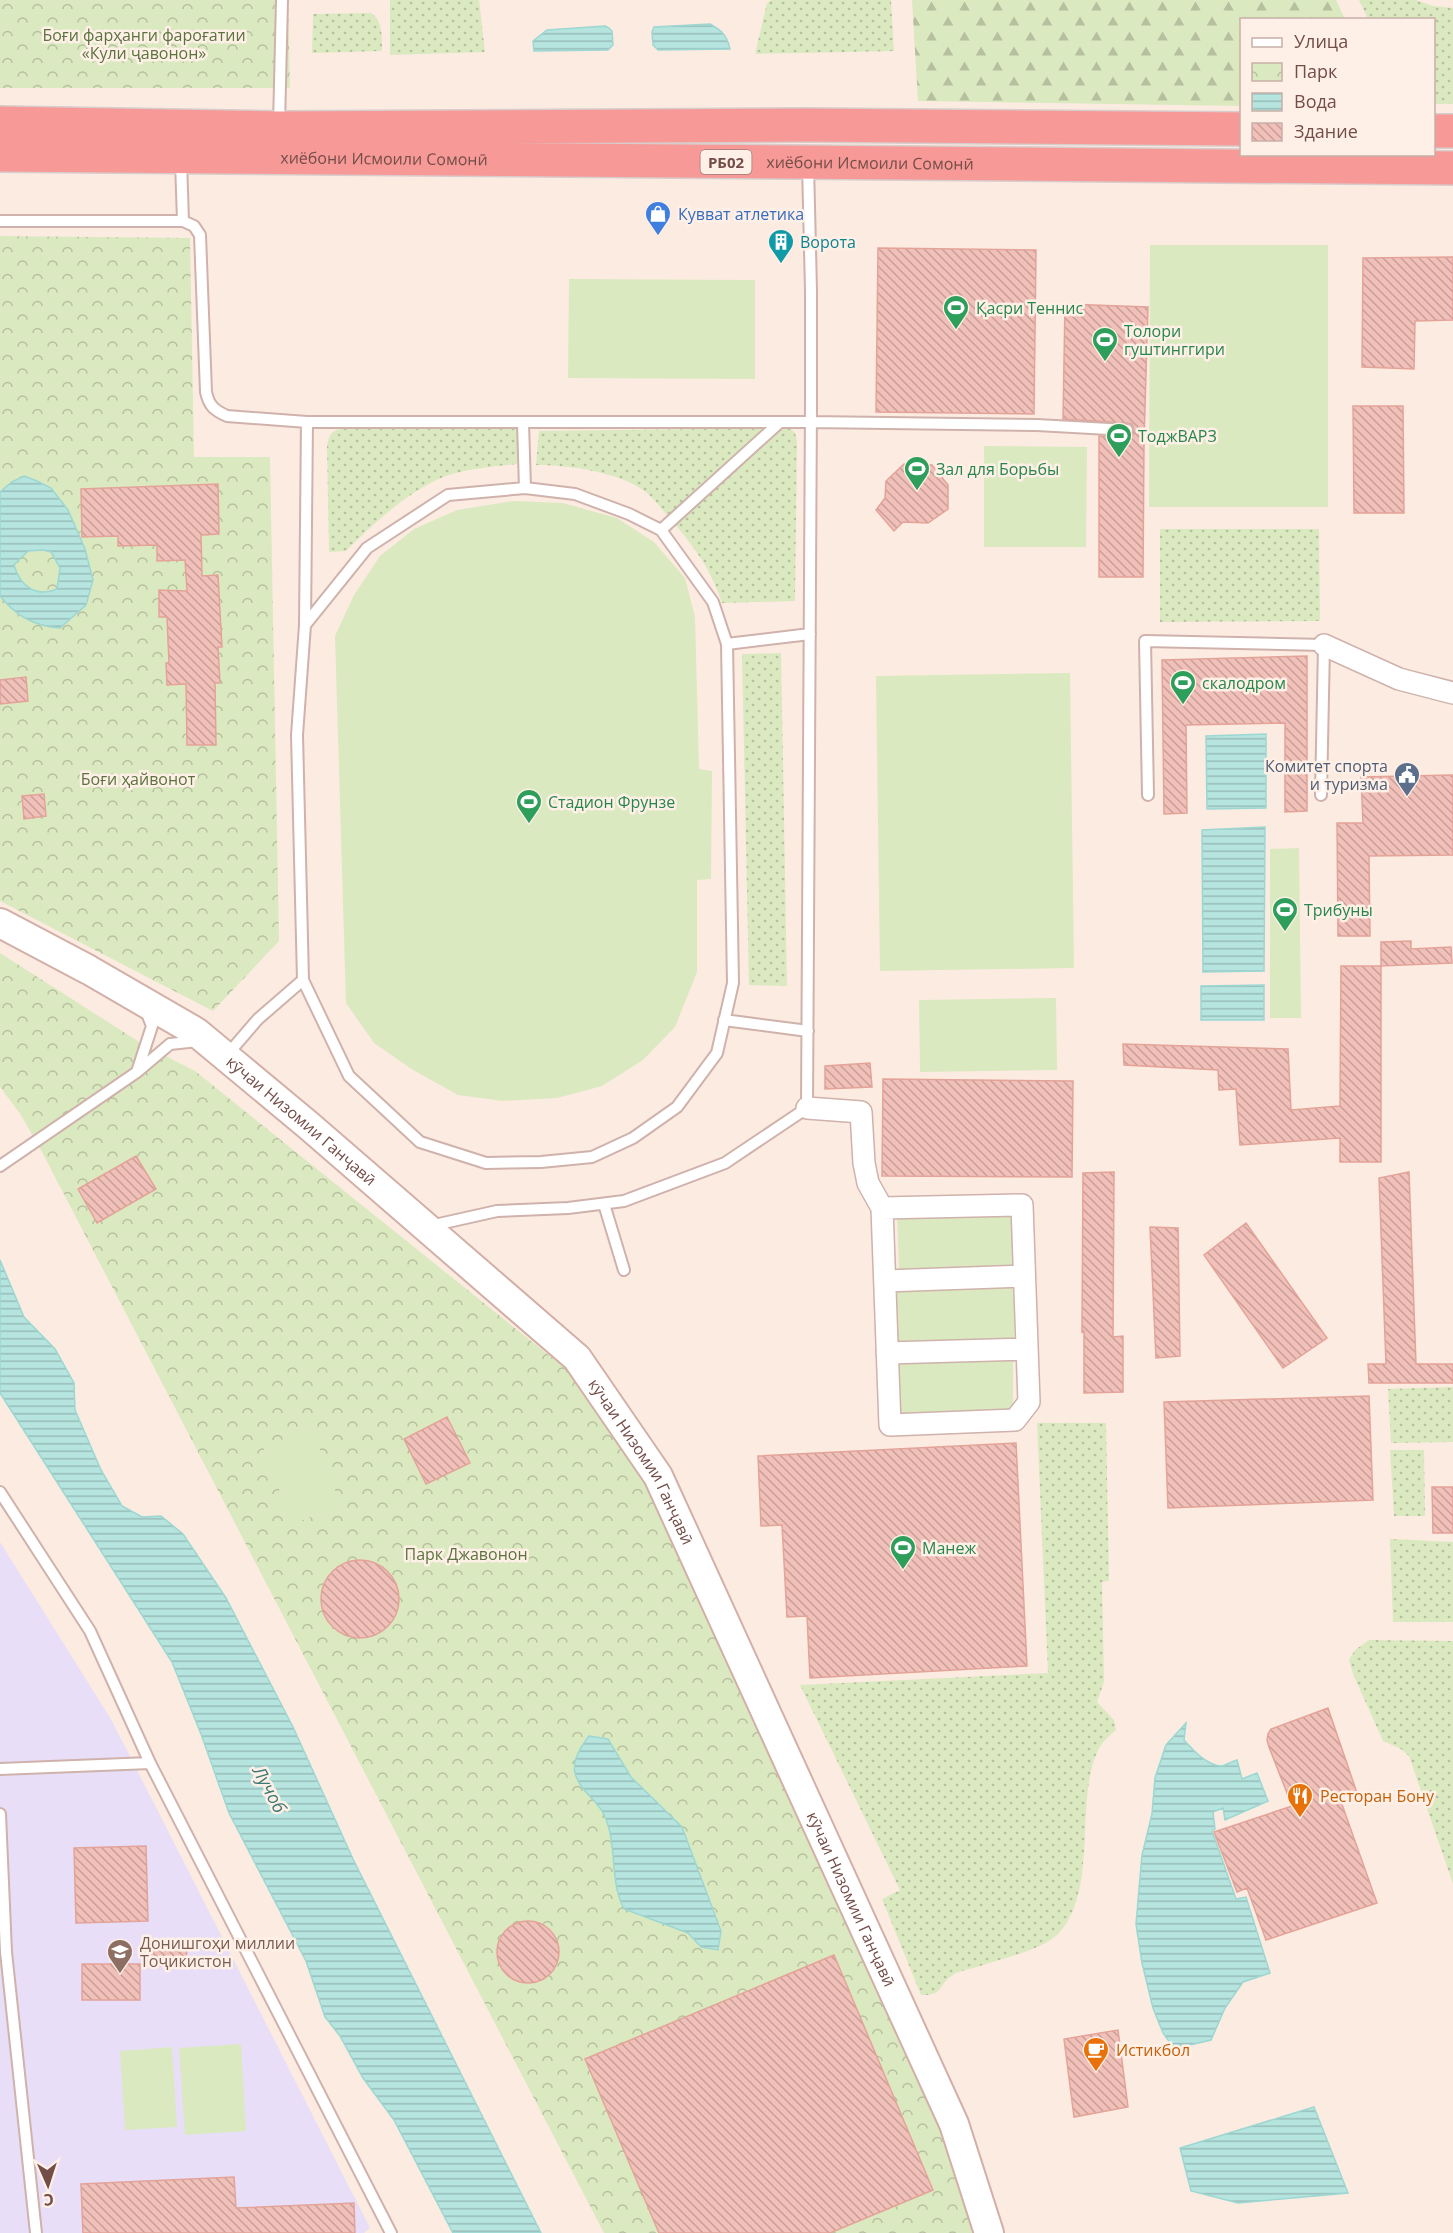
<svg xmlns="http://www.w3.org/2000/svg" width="1453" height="2233" font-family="'Open Sans',sans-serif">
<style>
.education{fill:#e8def8}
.grass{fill:url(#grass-dots)}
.forest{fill:url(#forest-firs)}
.park{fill:url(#park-crowns)}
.garden{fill:#dbe9c0}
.water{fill:url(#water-rules);stroke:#9cd7d2;stroke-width:1.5;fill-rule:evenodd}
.building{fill:url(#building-back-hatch);stroke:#e4a399;stroke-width:1.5}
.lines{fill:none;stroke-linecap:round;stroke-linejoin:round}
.lane-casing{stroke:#cfb2ab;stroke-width:14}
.street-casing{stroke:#cfb2ab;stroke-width:24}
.secondary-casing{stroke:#d2b0a8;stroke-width:32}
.highway-casing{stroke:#d8cdcc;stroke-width:36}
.lane{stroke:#fff;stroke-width:10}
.street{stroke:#fff;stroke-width:21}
.secondary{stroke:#fff;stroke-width:28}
.highway{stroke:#f69997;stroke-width:33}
.labels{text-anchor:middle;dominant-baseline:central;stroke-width:5;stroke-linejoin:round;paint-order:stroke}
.shield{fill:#fff0e7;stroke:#9d7e78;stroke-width:1.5}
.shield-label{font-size:15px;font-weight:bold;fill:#734d48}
.park-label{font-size:16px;fill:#5a733e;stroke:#fff0e7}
.street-label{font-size:16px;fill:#734d48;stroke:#fff0e7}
.shop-label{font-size:16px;fill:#366cbe;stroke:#fff0e7;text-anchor:start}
.culture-label{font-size:16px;fill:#0d838f;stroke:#fff0e7;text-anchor:start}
.leisure-label{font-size:16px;fill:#27864d;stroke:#fff0e7;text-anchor:start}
.service-label{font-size:16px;fill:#4e5e75;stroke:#fff0e7;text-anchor:end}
.food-label{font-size:16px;fill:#c56008;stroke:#fff0e7;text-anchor:start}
.education-label{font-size:16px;fill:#785e54;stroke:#fff0e7;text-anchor:start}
.water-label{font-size:18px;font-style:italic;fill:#3c7874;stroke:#fff0e7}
</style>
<defs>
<pattern id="grass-dots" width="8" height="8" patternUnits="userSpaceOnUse" patternTransform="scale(1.5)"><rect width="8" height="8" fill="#dbe9c0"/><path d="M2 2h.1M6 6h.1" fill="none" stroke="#b6bf9e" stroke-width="1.8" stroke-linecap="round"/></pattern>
<pattern id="forest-firs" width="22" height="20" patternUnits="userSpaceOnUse" patternTransform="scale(1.5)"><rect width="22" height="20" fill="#dbe9c0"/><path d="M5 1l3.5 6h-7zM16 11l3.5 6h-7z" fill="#b6bf9e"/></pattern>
<pattern id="park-crowns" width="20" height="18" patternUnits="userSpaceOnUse" patternTransform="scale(1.5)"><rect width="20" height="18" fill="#dbe9c0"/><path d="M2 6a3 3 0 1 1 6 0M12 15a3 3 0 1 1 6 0" fill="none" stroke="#b6bf9e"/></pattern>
<pattern id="water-rules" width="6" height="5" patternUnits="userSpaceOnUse" patternTransform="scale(1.5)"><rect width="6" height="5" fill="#b6e5e0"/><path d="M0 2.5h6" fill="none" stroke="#98bcb8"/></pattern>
<pattern id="building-back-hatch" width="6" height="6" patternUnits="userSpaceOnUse" patternTransform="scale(1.5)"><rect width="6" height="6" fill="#f1c1b9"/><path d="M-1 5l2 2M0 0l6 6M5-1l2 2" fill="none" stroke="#c89f98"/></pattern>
</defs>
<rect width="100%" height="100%" fill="#fcebe1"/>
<path class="education" d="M0 1542 112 1721 370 2228 364 2233H0Z"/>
<path class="grass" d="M390 0H479L485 52 390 55Z
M771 0H891L894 51 755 54 767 3Z
M1359 0H1416L1433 6 1453 8V104H1434V20L1368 19Z
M371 13C383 20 382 38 382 51L312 53 313 14Z
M346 427 517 429V464C495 466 463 469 443 477 405 494 375 522 346 551L329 552 327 447C329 434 332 430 346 427Z
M790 428 795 433 797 441 795 601 722 603C712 569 689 540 666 514 660 507 654 499 647 493 621 472 569 465 536 465L539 431Z
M1160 529H1319L1320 621 1160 622Z
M781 653 787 986 749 985 742 654Z
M1453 1387V1442L1391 1443 1388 1389Z
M1037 1423H1106L1109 1581 1102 1582 1104 1682 1097 1702 1114 1720 1116 1730C1109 1736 1102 1742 1098 1750 1074 1802 1099 1889 1059 1933 1043 1950 1002 1958 980 1966 972 1969 960 1970 953 1975 938 1984 944 1996 921 1995L882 1899 900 1890 800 1685 1048 1673Z
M1390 1450H1424L1425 1516H1394Z
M1390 1539 1453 1542V1622H1393Z
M1369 1640 1453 1641V1884L1409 1756 1401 1749 1383 1741 1353 1674 1349 1660 1355 1650Z"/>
<path class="forest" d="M912 0H1336L1345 19 1242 20 1241 106 918 101Z"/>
<path class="park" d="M0 0H288L290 88H0Z
M0 236 190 238 194 457H270L279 941 213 1011 0 901Z
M0 953 144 1045 195 1071 566 1369 600 1410 633 1457 944 2129 977 2233H604L42 1152 21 1115 0 1087Z"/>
<path class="garden" d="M1150 245H1328V507H1149Z
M569 279 755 280V379L568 378Z
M984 446 1087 447 1086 547H984Z
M513 501 563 503 617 518 654 542 685 578 695 617 699 769 712 771 711 879 697 880V972L675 1027 643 1060 602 1086 557 1098 503 1101 458 1095 413 1070 374 1043 346 1003 335 636 354 595 380 556 414 529 457 510Z
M1070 673 1074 968 880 971 876 676Z
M1299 848 1301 1018H1270V849Z
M1056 998 1057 1070 920 1072 919 1000Z
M1013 1207 1014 1267 899 1270 897 1211Z
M1014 1287V1340L897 1343 896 1290Z
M1013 1357V1411L899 1415 898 1360Z
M312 1428 341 1506 292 1524 263 1447Z
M241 2044 246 2131 185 2135 179 2048Z
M172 2047 177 2127 125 2130 120 2051Z"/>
<path class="water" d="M710 24C722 31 727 35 730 49L658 50 653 45 652 32 654 27Z
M605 26 609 28 612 31 613 45 608 50 534 51 533 41 547 30Z
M24 476 37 481 51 488 68 510 85 549 93 580 86 605 60 628C34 626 16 616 0 596V492L12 482ZM43 550 51 552 60 568 57 589C36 598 20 586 14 565L28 551Z
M1266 734V808L1207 809 1206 736Z
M1265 827 1264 971 1203 972 1202 830Z
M1264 985V1020H1201V986Z
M0 1260 24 1317 55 1349 74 1383 75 1410 101 1470 122 1506 142 1517 161 1516 183 1534 226 1598 293 1727 353 1859 541 2233H453L394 2120 363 2078 340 2036 325 2017 306 1961 229 1813 201 1734 172 1662 0 1393Z
M1186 1723 1184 1740C1193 1750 1207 1766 1222 1766 1226 1765 1233 1761 1237 1760L1242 1779 1257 1773 1268 1801 1225 1820 1223 1808 1213 1812 1215 1829 1212 1831 1236 1899 1246 1897 1270 1973 1243 1982 1225 2008 1211 2040 1190 2045 1173 2047 1163 2033 1153 2008 1142 1963 1136 1924 1142 1855 1152 1814 1155 1778 1166 1745Z
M589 1736 608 1739 631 1777 682 1827 721 1931 718 1950 701 1947 688 1933 624 1909C608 1878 619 1841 602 1811 594 1798 579 1789 575 1773 572 1761 582 1745 589 1736Z
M1314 2107 1348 2193 1238 2203 1191 2191 1180 2148Z"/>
<path class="building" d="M878 248 1036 250 1034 414 876 412Z
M1453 257V320L1415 321 1414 369 1362 367 1363 258Z
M1065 304 1148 307 1144 441 1143 577H1099V436L1127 437 1133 435 1134 430 1132 424 1127 423 1063 419Z
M1353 406H1403L1404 513H1354Z
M904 464 932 465 948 485V509L928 523 903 522 894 531 876 510 885 498 886 481Z
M218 484 219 534 201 535 202 576 218 575 222 647H218L220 683H215L216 745H187L186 684 167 685 166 663H169L167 617H159V590L187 591 185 560 157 561V545L118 546V536L82 537 81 489Z
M1307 656V811L1285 812V723L1186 725 1187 813 1164 814 1162 660Z
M26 677 28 701 0 704V680Z
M1453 775V855L1369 856 1370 936H1338L1337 823H1363L1361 777Z
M44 794 46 816 24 819 22 796Z
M1411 941V949L1451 947 1452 963 1381 966V942Z
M1341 966H1381V1162H1340V1138L1240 1145 1236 1089 1219 1090 1218 1070 1124 1065 1123 1044 1288 1049 1291 1110 1340 1106Z
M870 1063 872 1087 825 1089V1066Z
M883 1079 1073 1081 1072 1177 882 1176Z
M136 1156 156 1189 97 1223 78 1189Z
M1114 1172 1113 1337 1123 1336V1392L1084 1393V1331L1082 1332 1083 1173Z
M1409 1172 1416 1364H1453V1383H1369L1368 1364H1386L1379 1178Z
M1246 1223 1327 1338 1283 1368 1204 1255Z
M1150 1227 1178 1228 1180 1356 1156 1358Z
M1369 1396 1373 1500 1168 1508 1164 1402Z
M447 1417 470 1463 426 1484 404 1439Z
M1016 1443 1027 1666 810 1678 807 1616 787 1617 782 1525 761 1526 758 1456Z
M1432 1487H1453V1533H1433Z
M321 1599a39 39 0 1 1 78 0a39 39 0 1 1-78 0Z
M1328 1708 1356 1790 1339 1796 1377 1903 1266 1940 1247 1888 1237 1892 1214 1832 1292 1806 1269 1747 1267 1740 1268 1734 1271 1729Z
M146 1846 148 1921 76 1923 74 1848Z
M497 1952a31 31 0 1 1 62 0a31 31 0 1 1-62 0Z
M149 1942 187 1944 186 1967 148 1965Z
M834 1955 933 2190 830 2233H659L585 2059Z
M82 1964H140V2000H82Z
M1118 2030 1128 2107 1074 2117 1064 2039Z
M234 2177 236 2208 354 2203 355 2233H83L81 2184Z"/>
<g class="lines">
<defs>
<path id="lane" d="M279 125 282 0
M181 161 183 221
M0 221H183L194 226 200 235 206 392C209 406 214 410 227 416L307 422H811L1037 425 1127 430
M523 423 525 488
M779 423 661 530 629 514 575 494 525 488 448 495 367 548 305 625 297 735 303 980 349 1076 420 1142 486 1163 541 1162 592 1157 633 1138 677 1107 717 1053 733 983 727 644 810 634
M661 530 713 602 727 644
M305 625 307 422
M1148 795 1145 641 1324 645 1321 795
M724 1020 808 1031
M227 1055 258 1019 303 980
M137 1072 170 1044 198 1041
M0 1166 137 1072 152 1026 146 1011
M604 1204 624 1270
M430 1226 497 1211 568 1208 624 1201 725 1163 807 1108 811 403V291L808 164
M0 1492 90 1631 150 1763 391 2233
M0 1769 150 1763
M0 1814 6 1952 36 2233"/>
<path id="street" d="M1324 645 1399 679 1453 693
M807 1108 861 1112 864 1163 868 1183 882 1208 890 1425 1015 1420 1029 1402 1022 1205 882 1208
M885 1281 1024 1276
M887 1353 1027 1349"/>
<g id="secondary">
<path id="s1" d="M0 923 89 970 196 1032 308 1125 577 1358 658 1476 954 2124 989 2233"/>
</g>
<g id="highway">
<path d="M0 123 279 128 807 125 1242 129"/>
<path d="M1434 131H1453"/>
<path id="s2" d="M0 155 1453 168"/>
</g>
</defs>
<use href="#lane" class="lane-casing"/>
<use href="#street" class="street-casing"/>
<use href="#secondary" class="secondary-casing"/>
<use href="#highway" class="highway-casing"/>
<use href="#lane" class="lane"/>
<use href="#street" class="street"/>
<use href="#secondary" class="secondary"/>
<use href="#highway" class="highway"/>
</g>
<defs>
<symbol id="shop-pin" viewBox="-11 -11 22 30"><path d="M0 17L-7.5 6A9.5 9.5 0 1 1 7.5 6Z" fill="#3f7fe0" stroke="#fff0e7"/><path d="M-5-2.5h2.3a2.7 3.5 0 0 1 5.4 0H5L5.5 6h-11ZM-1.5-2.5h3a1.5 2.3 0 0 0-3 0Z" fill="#fff"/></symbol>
<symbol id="building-pin" viewBox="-11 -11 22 30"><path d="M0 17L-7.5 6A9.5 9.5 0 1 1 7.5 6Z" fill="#0f9aa8" stroke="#fff0e7"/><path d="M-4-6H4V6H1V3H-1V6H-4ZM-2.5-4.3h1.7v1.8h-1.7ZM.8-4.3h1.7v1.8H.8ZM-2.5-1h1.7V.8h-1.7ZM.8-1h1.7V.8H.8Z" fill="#fff"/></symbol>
<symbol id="stadium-pin" viewBox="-11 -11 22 30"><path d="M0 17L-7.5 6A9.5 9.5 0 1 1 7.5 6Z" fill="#2e9e5b" stroke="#fff0e7"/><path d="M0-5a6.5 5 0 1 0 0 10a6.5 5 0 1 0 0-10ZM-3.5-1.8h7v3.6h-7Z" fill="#fff"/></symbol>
<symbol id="civic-pin" viewBox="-11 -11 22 30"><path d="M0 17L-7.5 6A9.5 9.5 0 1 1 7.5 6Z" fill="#5c6f8a" stroke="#fff0e7"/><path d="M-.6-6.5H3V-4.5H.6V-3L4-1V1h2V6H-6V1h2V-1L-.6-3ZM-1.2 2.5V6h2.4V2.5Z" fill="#fff"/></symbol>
<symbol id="restaurant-pin" viewBox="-11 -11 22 30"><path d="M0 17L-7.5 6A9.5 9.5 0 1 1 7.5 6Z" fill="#e8710a" stroke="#fff0e7"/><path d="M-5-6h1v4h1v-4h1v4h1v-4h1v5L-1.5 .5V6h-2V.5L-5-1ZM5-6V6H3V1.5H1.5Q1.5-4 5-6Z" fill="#fff"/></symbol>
<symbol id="university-pin" viewBox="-11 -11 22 30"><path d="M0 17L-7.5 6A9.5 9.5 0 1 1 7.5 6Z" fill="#8d6e63" stroke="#fff0e7"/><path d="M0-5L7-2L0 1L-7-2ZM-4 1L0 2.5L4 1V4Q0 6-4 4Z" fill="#fff"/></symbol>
<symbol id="cafe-pin" viewBox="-11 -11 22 30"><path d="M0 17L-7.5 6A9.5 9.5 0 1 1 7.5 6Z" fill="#e8710a" stroke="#fff0e7"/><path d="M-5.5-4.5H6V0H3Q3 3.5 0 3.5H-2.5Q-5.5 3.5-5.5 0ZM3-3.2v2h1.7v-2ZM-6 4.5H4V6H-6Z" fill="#fff"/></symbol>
</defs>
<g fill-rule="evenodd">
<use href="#shop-pin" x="643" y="199" width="30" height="40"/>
<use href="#building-pin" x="766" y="227" width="30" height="40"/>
<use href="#stadium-pin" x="941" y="293" width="30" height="40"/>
<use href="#stadium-pin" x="1090" y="325" width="30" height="40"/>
<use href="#stadium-pin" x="1104" y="421" width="30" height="40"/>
<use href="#stadium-pin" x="902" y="454" width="30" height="40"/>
<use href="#stadium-pin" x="1168" y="668" width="30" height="40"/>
<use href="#civic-pin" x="1392" y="760" width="30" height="40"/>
<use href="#stadium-pin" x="514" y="787" width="30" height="40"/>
<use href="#stadium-pin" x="1270" y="895" width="30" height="40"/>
<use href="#stadium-pin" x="888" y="1533" width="30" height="40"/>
<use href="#restaurant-pin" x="1285" y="1781" width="30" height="40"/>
<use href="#university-pin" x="105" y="1937" width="30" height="40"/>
<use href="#cafe-pin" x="1081" y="2035" width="30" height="40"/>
</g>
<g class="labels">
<rect class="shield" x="700.5" y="150" width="51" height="24" rx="4.5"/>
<g class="shield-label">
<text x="726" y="162">РБ02</text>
</g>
<g class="park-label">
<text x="144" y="35">Боғи фарҳанги фароғатии<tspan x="144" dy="18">«Кули ҷавонон»</tspan></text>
<text x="138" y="779">Боғи ҳайвонот</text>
<text x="466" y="1554">Парк Джавонон</text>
</g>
<g class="street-label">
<text stroke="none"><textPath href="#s2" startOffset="384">хиёбони Исмоили Сомонӣ</textPath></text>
<text stroke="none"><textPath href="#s2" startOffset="870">хиёбони Исмоили Сомонӣ</textPath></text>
<text stroke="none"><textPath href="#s1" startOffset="362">кӯчаи Низомии Ганҷавӣ</textPath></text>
<text stroke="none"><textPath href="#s1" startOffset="848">кӯчаи Низомии Ганҷавӣ</textPath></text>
<text stroke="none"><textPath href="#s1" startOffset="1334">кӯчаи Низомии Ганҷавӣ</textPath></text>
</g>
<g class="shop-label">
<text x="678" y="214">Кувват атлетика</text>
</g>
<g class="culture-label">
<text x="800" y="242">Ворота</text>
</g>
<g class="leisure-label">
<text x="976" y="308">Қасри Теннис</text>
<text x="1124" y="331">Толори<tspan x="1124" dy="18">гуштинггири</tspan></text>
<text x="1138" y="436">ТоджВАРЗ</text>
<text x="936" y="469">Зал для Борьбы</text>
<text x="1202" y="683">скалодром</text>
<text x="548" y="802">Стадион Фрунзе</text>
<text x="1304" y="910">Трибуны</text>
<text x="922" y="1548">Манеж</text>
</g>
<g class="service-label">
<text x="1388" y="766">Комитет спорта<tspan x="1388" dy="18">и туризма</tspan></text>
</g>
<g class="food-label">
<text x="1320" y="1796">Ресторан Бону</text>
<text x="1116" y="2050">Истикбол</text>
</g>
<g class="education-label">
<text x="140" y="1943">Донишгоҳи миллии<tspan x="140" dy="18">Тоҷикистон</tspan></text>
</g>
<g class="water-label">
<text transform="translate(270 1789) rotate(62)">Лучоб</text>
</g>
</g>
<rect x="1240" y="18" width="195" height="138" fill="#fff0e7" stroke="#c7afa7" stroke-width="1.5"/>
<rect x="1252" y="38" width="30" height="9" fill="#ffffff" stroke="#c7afa7" stroke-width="1.5"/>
<text x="1294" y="48" font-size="18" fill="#734d48">Улица</text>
<rect x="1252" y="63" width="30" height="18" fill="url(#park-crowns)" stroke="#c7afa7" stroke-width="1.5"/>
<text x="1294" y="78" font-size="18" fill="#734d48">Парк</text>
<rect x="1252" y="93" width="30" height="18" fill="url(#water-rules)" stroke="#c7afa7" stroke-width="1.5"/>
<text x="1294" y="108" font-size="18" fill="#734d48">Вода</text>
<rect x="1252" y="123" width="30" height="18" fill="url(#building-back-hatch)" stroke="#c7afa7" stroke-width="1.5"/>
<text x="1294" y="138" font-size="18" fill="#734d48">Здание</text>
<g transform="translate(48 2185) rotate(177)" stroke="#fff0e7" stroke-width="4.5" paint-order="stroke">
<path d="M0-4.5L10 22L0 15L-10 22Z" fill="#734d48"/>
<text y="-9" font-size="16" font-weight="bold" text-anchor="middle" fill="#734d48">С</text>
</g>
</svg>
